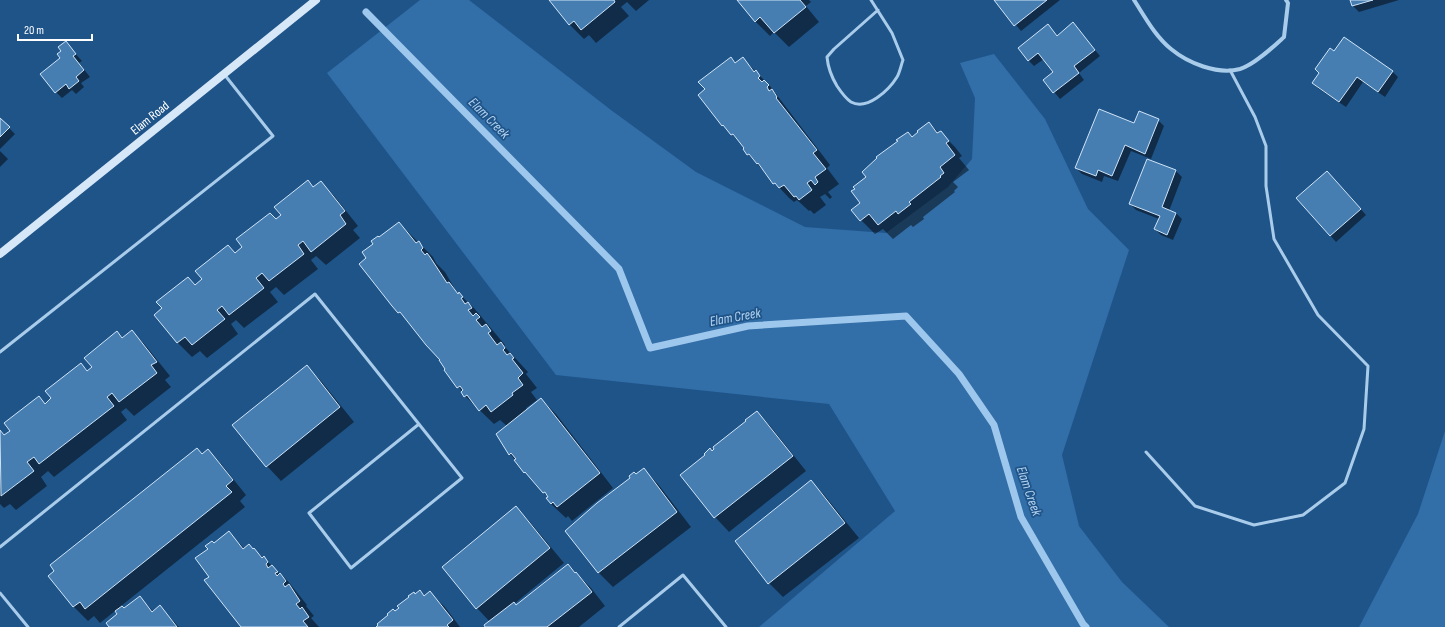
<svg xmlns="http://www.w3.org/2000/svg" width="1445" height="627" font-family="'Sofia Sans Condensed',sans-serif">
<style>
.green{fill:#326ea7}
.shadow{fill:#0007}
.lines{fill:none;stroke-linecap:round;stroke-linejoin:round}
.stream{stroke:#9dc7ed;stroke-width:7}
.building{fill:#477eb2;stroke:#cfe4f8}
.service{stroke:#aacceb;stroke-width:3}
.minor{stroke:#aacceb;stroke-width:4}
.secondary{stroke:#d6e7f8;stroke-width:8}
.labels{text-anchor:middle;dominant-baseline:central;stroke-width:3.5;stroke-linejoin:round;paint-order:stroke}
.street-label{font-size:13px;fill:#fff;stroke:#1f5489}
.water-label{font-size:14px;font-style:italic;fill:#b6d5f2;stroke:#1f5489}
</style>
<rect width="100%" height="100%" fill="#1f5489"/>
<path class="green" d="M420 0H469L611 110 696 172 805 227 886 233 948 187 972 159 975 98 960 63 994 54 1045 119 1088 209 1129 250 1062 455 1079 526 1122 582 1169 627H759L895 511 829 404 556 375 327 73Z
M1445 431V627H1359L1418 514Z"/>
<path class="shadow" d="M550 0H649L636 11 627 2 621 7 629 16 596 43 589 35 584 39 570 25Z
M738 0H809L811 2 806 6 819 22 789 47 774 32 770 36 755 21Z
M995 0H1060L1021 31Z
M1351 0H1399L1359 12 1353 6Z
M1073 24 1100 56 1079 73 1084 80 1060 99 1044 80 1054 72 1044 59 1034 66 1028 60 1048 26 1058 37Z
M66 43 82 61 79 63 90 77 81 83 84 87 76 94 72 90 62 98 56 92 61 58Z
M1334 52 1392 71 1398 77 1385 97 1363 82 1346 107 1319 89 1313 83Z
M731 58 736 63 742 58 770 86 830 165 827 168 839 184 828 192 832 197 830 199 825 194 820 197 826 205 814 214 810 210 809 211 797 200 794 202 789 198 748 154 746 148 723 125 706 90Z
M0 119 15 134 0 149Z
M1158 120 1164 126 1151 159 1131 151 1118 181 1104 176 1102 182 1082 174 1076 168 1134 124Z
M929 123 939 133 940 132 955 147 962 156 959 158 969 170 953 182 958 187 954 191 955 192 923 217 924 219 913 227 911 225 893 239 883 229 875 234 861 220V203L856 189Z
M0 151 8 159 0 167Z
M1148 160 1176 171 1182 177 1169 211 1176 213 1182 219 1173 240 1161 235 1155 229 1159 219 1136 210 1130 204Z
M1333 178 1366 215 1336 242 1297 198Z
M308 182 314 188 321 182 335 197 358 226 353 230 360 238 326 265 316 256 311 260 318 269 284 295 276 287 270 292 278 302 244 328 236 320 231 324 238 334 207 358 200 351 192 357 178 343 155 315 163 309 188 278 196 286 283 215Z
M399 223 433 257 436 263 445 272 456 291 474 308 505 345 504 346 528 372 526 374 537 388 531 392 537 400 526 408 527 410 541 399 556 414 613 488 572 521 568 516 566 518 551 504 548 499 549 498 510 454 507 426 500 420 494 424 465 396 441 360 413 326 393 305 368 259 379 239Z
M132 331 146 346 170 376 165 380 171 387 134 416 126 408 121 412 127 420 54 477 48 471 41 477 47 486 16 510 10 504 4 508 0 504V430L5 436 52 399 81 364 88 371 93 367 117 333 123 338Z
M306 366 321 381 354 422 281 481 267 466 233 425Z
M757 412 771 427 806 471 729 532 715 517 681 475 712 452Z
M208 451 222 465 246 495 240 501 245 507 121 606 124 610 140 598 154 612 160 607 179 627H110L119 615 115 611 100 623 94 616 88 621 74 607 50 576Z
M644 470 658 484 691 527 613 587 598 572 632 478Z
M811 481 825 496 859 538 783 597 769 583Z
M516 507 530 522 564 563 514 604 517 606 568 565 591 588 605 606 579 627H486L490 622 477 608Z
M229 533 245 549H254L287 580 307 605 306 606 314 616 311 618 319 627H242L211 577 214 544Z
M430 593 445 607 460 627H376L416 595 425 597Z"/>
<g class="lines">
<path class="stream" d="M366 12 619 269 650 348 748 326 906 316 959 374 994 425 1021 517 1083 624 1086 627"/>
</g>
<path class="building" d="M549 0H614L615 2 581 30 574 21 569 25Z
M737 0H800L806 7 774 33 760 17 755 22Z
M994 0H1047L1014 26Z
M1350 0H1373L1352 6Z
M1073 22 1095 50 1074 66 1079 73 1053 93 1043 80 1053 72 1038 53 1028 61 1018 48 1048 24 1057 36Z
M1344 37 1393 71 1378 92 1357 77 1339 102 1312 83 1319 73 1315 69 1330 48 1334 51Z
M66 41 76 54 73 56 84 70 76 77 79 81 69 89 66 84 55 93 40 74 60 58 57 54 61 51 58 47Z
M731 57 735 63 743 57 754 72 756 70 760 76 758 78 762 82 764 80 769 85 767 87 769 91 772 89 777 97 776 98 817 150 813 153 826 169 815 177 818 182 815 185 811 180 807 183 812 190 799 200 796 196 794 197 784 185 779 188 775 183 773 184 758 163 757 164 749 154 747 155 743 149 744 148 733 134 731 135 723 125 722 126 698 95 705 89 698 82Z
M1099 109 1134 123 1139 111 1159 119 1145 154 1125 145 1112 176 1098 170 1096 176 1075 168Z
M0 118 10 127 0 137Z
M929 122 937 133 941 131 949 141 946 143 955 155 940 167 944 173 940 176 941 177 909 202 911 204 898 214 896 211 878 225 869 214 860 221 851 210 860 203 851 191 855 189 853 187 866 177 862 172 877 158 876 157 898 141 896 140 908 132 912 137 918 132 917 131Z
M1147 159 1176 170 1162 207 1176 213 1167 235 1154 229 1160 216 1129 204Z
M1327 171 1361 209 1330 236 1296 198Z
M308 180 313 187 321 181 345 211 340 215 346 224 311 252 303 241 298 245 304 254 269 281 262 273 256 278 264 288 229 315 222 306 217 310 225 319 192 345 185 337 177 343 154 315 162 308 156 302 188 277 195 285 202 279 195 271 228 245 235 253 242 247 236 239 270 213 276 219 281 215 274 207Z
M399 222 416 243 419 241 423 248 421 250 425 255 427 253 430 257 447 283 449 282 458 294 459 292 463 297 461 298 465 304 468 302 472 308 468 310 473 316 476 313 480 317 476 320 482 327 486 324 491 331 488 333 497 345 501 342 505 348 503 350 507 355 510 353 514 358 512 359 523 373 518 378 523 385 512 393 513 395 491 412 486 405 479 411 467 395 464 397 461 392 463 390 460 386 457 388 444 370 445 369 439 360H440L426 345 400 312 398 313 392 306 359 264 366 258 362 252 373 244 371 241 378 236 379 237Z
M132 330 157 362 151 365 157 373 119 402 112 393 107 397 114 406 39 464 34 457 27 462 34 471 1 496 0 430 4 435 10 431 4 423 39 396 45 404 51 398 45 391 81 363 87 371 92 367 84 358 117 331 122 338Z
M307 365 340 407 266 467 232 425Z
M541 398 600 473 557 507 553 502 551 504 546 498 548 497 545 492 543 493 525 472 524 473 514 460 516 459 511 453 509 455 496 434Z
M757 411 793 456 714 518 680 475 705 455 704 454 710 448 712 451 714 449 713 447 746 421 745 420Z
M197 448 202 454 208 449 233 480 226 486 232 492 85 609 80 602 73 607 48 576 54 571 50 565Z
M644 468 677 512 598 573 565 531 597 503 630 478 629 476 634 472 636 474Z
M811 480 845 523 768 584 735 541Z
M516 506 550 548 476 609 442 567Z
M229 531 243 549 249 544 253 549 254 548 262 558 264 556 268 562 266 564 268 568 272 565 278 572 275 573 277 576 280 573 286 581 283 584 285 587 289 584 300 601 296 604 300 609 302 607 309 617 303 621 308 627H241L204 580 209 577 195 558 208 549 205 546 212 541 214 543Z
M568 564 575 573 576 572 592 592 547 627H485L484 625 514 602 516 605Z
M420 590 424 596 430 591 453 620 447 625 449 627H376L378 625 377 624 388 615 387 614 393 609 395 611 399 608 397 606 409 597 408 596 414 592 415 594Z
M140 596 152 612 160 605 177 627H109L106 623 117 614 115 611 122 606 124 608Z"/>
<g class="lines">
<path class="service" d="M871 0 892 33 903 60C901 65 900 72 897 77 889 90 867 111 851 102 845 98 841 92 837 86 831 76 828 68 827 57L834 49 878 10
M0 352 273 136 224 74
M1146 452 1195 506 1254 525 1303 515 1345 483 1364 429 1368 366 1318 315 1274 239 1266 186V146L1255 117 1230 70
M0 547 315 294 462 478 351 568 309 513 419 424
M0 593 28 627
M619 627 683 575 726 627"/>
<path class="minor" d="M1134 0C1145 17 1155 36 1171 49 1188 63 1217 75 1240 69 1254 65 1273 47 1284 37L1288 3 1286 0"/>
<path class="secondary" d="M0 254 316 0"/>
</g>
<g class="labels">
<g class="street-label">
<text transform="translate(150 118) rotate(-39)">Elam Road</text>
</g>
<g class="water-label">
<text transform="translate(489 118) rotate(45)">Elam Creek</text>
<text transform="translate(735 317) rotate(-10)">Elam Creek</text>
<text transform="translate(1029 491) rotate(71)">Elam Creek</text>
</g>
</g>
<path d="M18 34v6h74v-6" fill="none" stroke="#ffffff" stroke-width="2"/>
<text x="24" y="34" font-size="12" fill="#ffffff" stroke="#1f5489" stroke-width="3" paint-order="stroke">20 m</text>
</svg>
